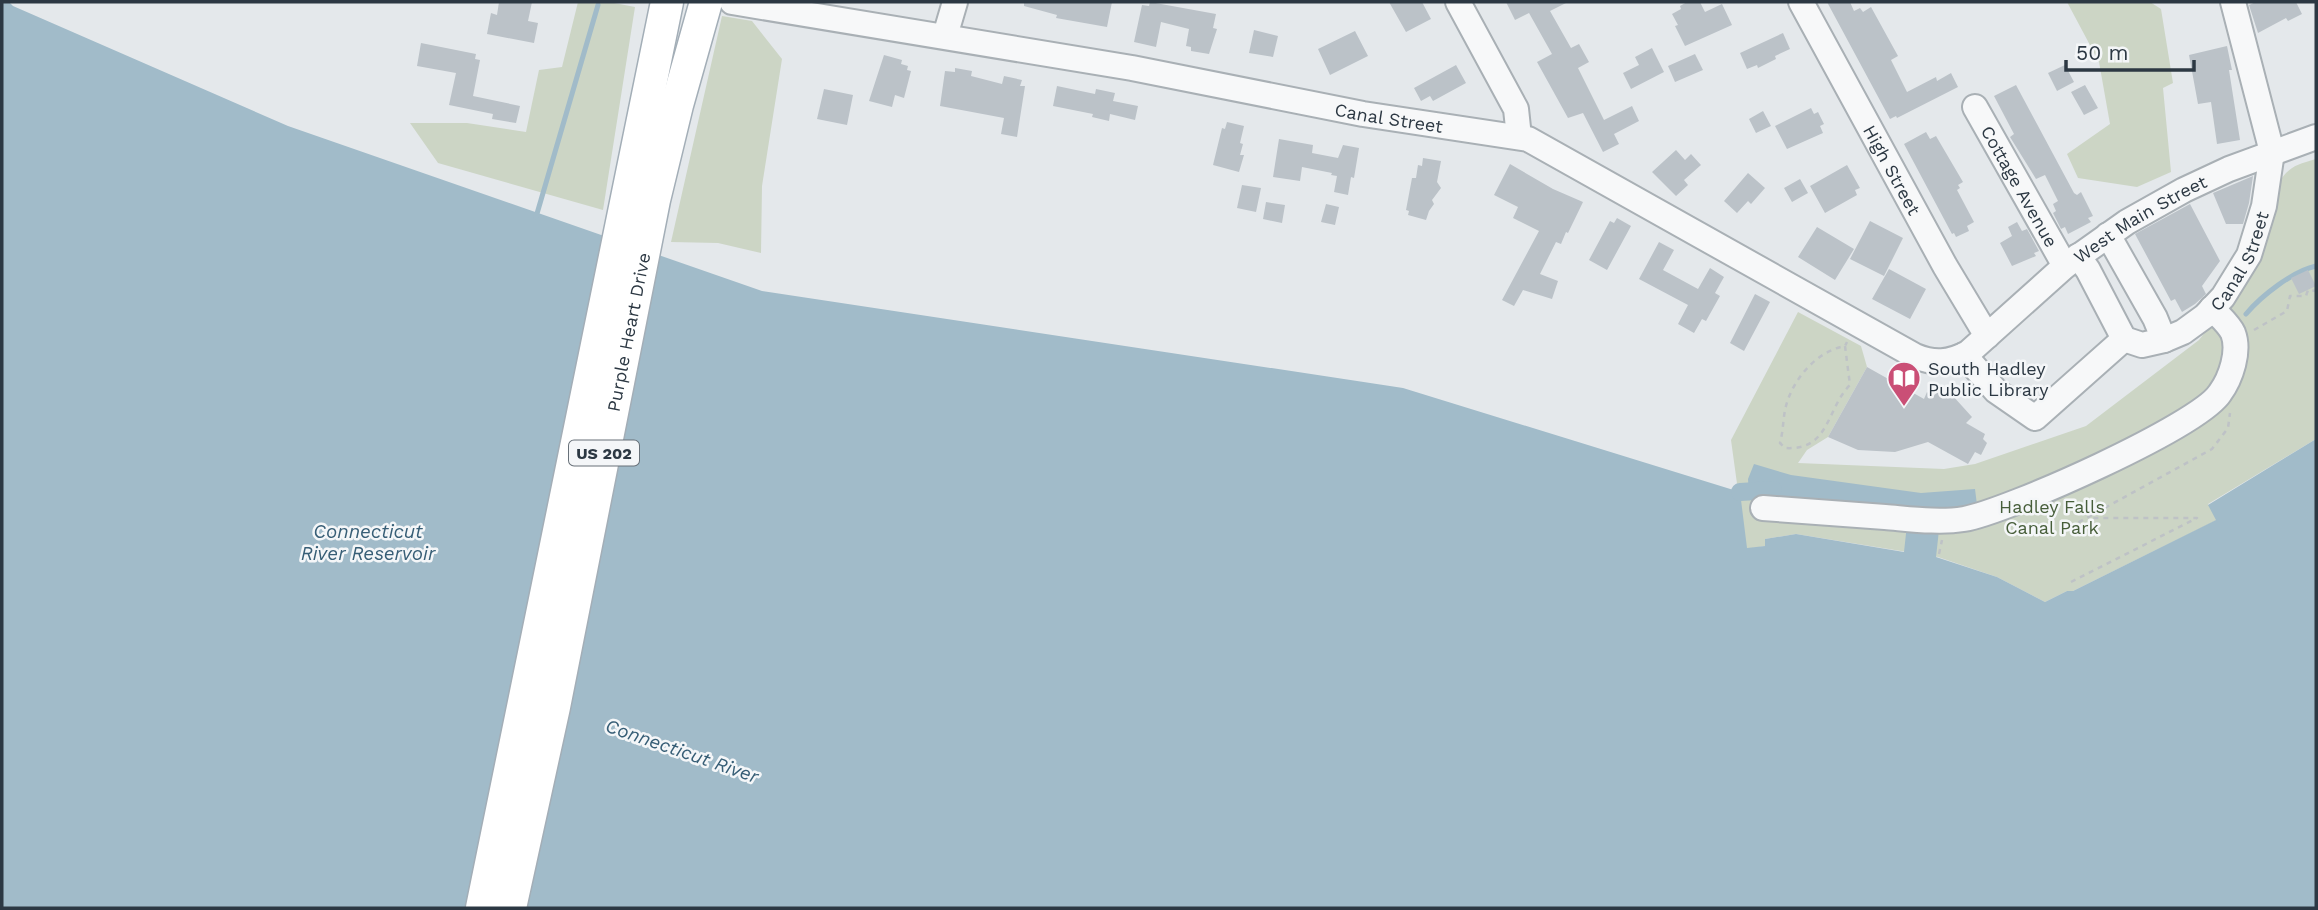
<svg xmlns="http://www.w3.org/2000/svg" width="2318" height="910" font-family="'Work Sans',sans-serif">
<style>
.green{fill:#ccd5c5}
.water{fill:#a1bbc9}
.lines{fill:none;stroke-linecap:round;stroke-linejoin:round}
.stream{stroke:#a1bbc9;stroke-width:5}
.canal{stroke:#a1bbc9;stroke-width:18}
.building{fill:#bbc2c8}
.minor-casing{stroke:#a9b0b5;stroke-width:28}
.major-casing{stroke:#a3aeb7;stroke-width:35}
.path{stroke:#bec2c6;stroke-width:2.5;stroke-dasharray:5 5;stroke-linecap:butt}
.minor{stroke:#f7f8f9;stroke-width:24}
.major{stroke:#fff;stroke-width:32}
.labels{text-anchor:middle;dominant-baseline:central;stroke-width:5;stroke-linejoin:round;paint-order:stroke}
.shield{fill:#f4f6f8;stroke:#687179;stroke-width:2}
.shield-label{font-size:16px;font-weight:bold;fill:#2c3843}
.street-label{font-size:18px;fill:#2c3843;stroke:#f4f6f8}
.poi-label{font-size:18px;fill:#2c3843;stroke:#f4f6f8;text-anchor:start}
.park-label{font-size:18px;fill:#475e3a;stroke:#f4f6f8}
.water-label{font-size:19px;font-style:italic;fill:#375e76;stroke:#f4f6f8}
</style>
<rect width="100%" height="100%" fill="#e4e8eb"/>
<path class="green" d="M578 2H609L635 7 603 210 438 163 410 123H467L526 132 539 70 562 67Z
M2067 2H2150L2161 9 2173 83 2163 88 2171 172 2137 187 2078 178 2067 154 2110 124 2099 62Z
M722 16 752 21 782 59 762 186 761 253 718 243 671 242Z
M2316 159V439L2208 504 2217 520 2073 591H2067L2045 602 1997 577 1938 557 1796 534 1765 539 1766 546 1746 549 1731 440 1798 312 1861 346 1867 367 1828 437 1807 450 1798 463 1944 469 1975 464 2086 426 2199 340 2254 269 2278 184C2289 166 2296 165 2316 159Z"/>
<path class="water" d="M2 2H9L13 6 288 126 762 291 1403 388 1740 492 1747 548 1765 546V539L1796 534 1904 552 1908 515 1749 495 1748 479 1754 464 1791 475 1921 493 1975 489 1977 505 1941 512 1936 557 1997 577 2045 602 2067 591H2073L2216 520 2208 505 2316 439V908H2Z"/>
<g class="lines">
<path class="stream" d="M536 217 598 5
M2246 314C2261 296 2293 271 2316 266"/>
<path class="canal" d="M1740 492 1773 490"/>
</g>
<path class="building" d="M499 2H532L528 21 538 23 534 43 487 34 491 13 497 15Z
M1024 2H1112L1107 27 1056 18 1057 15 1024 6Z
M1150 2 1216 14 1213 28 1217 29 1209 54 1191 51V47L1186 46 1189 29 1161 22 1156 47 1134 42 1142 5 1149 6Z
M1389 2H1422L1431 19 1406 32Z
M1506 2H1568L1550 11 1571 48 1579 44 1589 62 1578 68 1604 120 1632 106 1639 121 1614 134 1619 144 1603 152 1583 113 1568 118 1537 62 1552 54 1529 13 1515 20Z
M1687 2H1700L1705 12 1722 4 1732 25 1685 46 1675 26 1678 25 1672 14 1681 9 1680 6Z
M1827 2H1850L1854 11 1860 8 1863 12 1871 7 1898 56 1891 60 1907 92 1936 77 1937 81 1951 73 1958 87 1897 118 1896 116 1890 119Z
M2256 2H2296L2302 14 2288 21 2286 18 2258 33 2249 5Z
M1254 30 1278 36 1273 57 1249 53Z
M1355 31 1368 56 1330 75 1318 49Z
M1783 33 1790 49 1775 56 1776 59 1758 68 1757 65 1747 69 1740 53Z
M421 43 476 54 475 59 480 60 473 96 520 106 516 123 492 119 493 114 449 105 456 73 417 66Z
M2227 46 2232 70H2229L2240 140 2217 144 2211 102 2198 104 2189 55Z
M1652 48 1664 72 1631 89 1623 73 1639 65 1635 57Z
M1695 54 1703 70 1675 82 1668 66Z
M884 55 902 60 901 64 908 66 907 70 911 71 904 98 895 95 892 107 869 101Z
M1456 65 1466 83 1433 101 1430 96 1421 101 1414 88Z
M2065 65 2074 82 2057 91 2048 73Z
M955 68 972 71 971 76 1002 84 1004 76 1022 80 1020 86H1025L1017 137 1001 134 1004 118 940 106 945 71 955 72Z
M2016 85 2074 193 2077 195 2081 192 2093 216 2088 218 2091 222 2068 234 2065 227 2061 229 2053 213 2056 211 2053 204 2058 201 2045 175 2036 179 2010 137 2014 134 1994 96Z
M2085 85 2098 108 2084 115 2071 92Z
M1057 86 1095 94 1096 89 1115 93 1113 101 1138 106 1135 120 1110 114 1109 121 1092 117 1093 114 1053 106Z
M824 89 853 95 847 125 817 119Z
M1811 108 1814 114 1818 112 1824 124 1820 126 1823 133 1787 149 1775 126Z
M1763 111 1771 126 1756 133 1749 119Z
M1227 122 1244 126 1240 143 1243 144 1240 155H1244L1239 172 1213 165 1222 128 1225 129Z
M1926 132 1930 139 1936 136 1963 182 1958 185 1960 188 1957 190 1974 222 1967 226 1969 231 1956 237 1954 233 1952 234 1904 144Z
M1279 139 1313 145 1312 153 1338 158 1343 145 1359 148 1354 178 1351 177 1348 195 1334 192 1337 176 1331 175 1332 173 1302 167 1300 181 1273 177Z
M1676 150 1685 160 1691 154 1701 165 1684 180 1688 185 1676 196 1652 172Z
M1423 158 1441 161 1437 182 1441 188 1432 200 1434 204 1429 211 1426 220 1408 215 1409 211 1406 210 1412 178H1416L1418 165 1422 166Z
M1510 164 1553 189 1583 202 1568 233 1566 232 1561 244 1556 242 1540 274 1558 281 1552 299 1523 290 1514 306 1502 300 1539 231 1513 218 1518 207 1494 195Z
M1847 165 1860 188 1855 190 1857 195 1825 213 1810 186Z
M1748 173 1765 188 1751 204 1748 201 1737 213 1724 201Z
M2253 176 2249 203 2243 224H2226L2213 193Z
M1800 179 1808 193 1792 202 1784 188Z
M1242 185 1261 188 1256 212 1237 208Z
M1266 202 1285 205 1282 223 1263 219Z
M1326 204 1339 207 1335 225 1321 222Z
M2190 204 2220 261 2202 286 2206 294 2195 304 2182 312 2175 299 2171 301 2135 234Z
M1617 218 1631 226 1607 270 1589 260 1610 221 1614 223Z
M1870 221 1903 238 1884 276 1850 259Z
M2017 222 2022 231 2027 229 2039 251 2034 253 2036 256 2012 266 2000 243 2012 236 2008 227Z
M1817 227 1854 249 1835 280 1798 257Z
M1659 242 1674 250 1663 270 1698 289 1710 268 1724 277 1715 293 1720 296 1706 321 1702 319 1694 333 1678 324 1688 305 1639 279Z
M1889 269 1926 289 1910 319 1872 299Z
M2308 270 2316 286 2299 294 2291 278Z
M1755 294 1770 302 1744 351 1730 343Z
M1867 367 1924 399 1927 392 1933 397 1943 385 1972 417 1966 423 1985 434 1983 439 1987 443 1981 455 1975 452 1968 464 1928 442 1895 452 1858 450 1828 437Z"/>
<g class="lines">
<defs>
<g id="minor">
<path id="s1" d="M732 2 1132 68 1363 114 1528 139 1915 356C1934 364 1949 363 1968 353L2065 266 2127 222 2184 190 2229 169 2316 137"/>
<path d="M1458 2 1516 109 1519 137"/>
<path id="s2" d="M1801 2 1945 266 1987 336"/>
<path d="M945 36 955 2"/>
<path id="s3" d="M1975 107 2065 266"/>
<path d="M2078 256 2088 270 2124 339 2142 345 2164 340 2155 318 2108 235"/>
<path id="s4" d="M2164 340 2183 332 2205 316 2223 297 2249 255 2264 206 2272 152 2233 2"/>
<path d="M1964 355 1996 391 2035 418 2124 339"/>
<path d="M1763 508C1803 511 1844 514 1885 517 1910 519 1939 523 1964 519 2006 512 2199 426 2220 393 2231 378 2240 351 2233 333 2229 324 2218 315 2212 308"/>
</g>
<g id="major">
<path d="M482 908 667 2"/>
<path id="s5" d="M510 908 554 707 654 200 677 105 706 2"/>
</g>
</defs>
<use href="#minor" class="minor-casing"/>
<use href="#major" class="major-casing"/>
<path class="path" d="M2254 330 2287 311 2290 296H2306L2308 290 2316 291
M1845 346 1850 385C1826 409 1830 451 1785 448L1780 443C1783 432 1783 421 1785 410 1791 381 1816 351 1845 346L1847 342
M2061 532 2212 449 2228 428 2230 413
M1939 554 1942 540
M2071 582 2197 518H2091"/>
<use href="#minor" class="minor"/>
<use href="#major" class="major"/>
</g>
<defs>
<symbol id="library-pin" viewBox="-11 -11 22 30"><path d="M0 17L-7.5 6A9.5 9.5 0 1 1 7.5 6Z" fill="#ca4f76" stroke="#f4f6f8"/><path d="M-6-4Q-3-5.5-.7-3.5V5Q-3 3-6 4ZM6-4Q3-5.5 .7-3.5V5Q3 3 6 4Z" fill="#fff"/></symbol>
</defs>
<g fill-rule="evenodd">
<use href="#library-pin" x="1885" y="359" width="38" height="52"/>
</g>
<g class="labels">
<rect class="shield" x="569" y="440.5" width="70" height="25" rx="5"/>
<g class="shield-label">
<text x="604" y="453">US 202</text>
</g>
<g class="street-label">
<text stroke="none"><textPath href="#s1" startOffset="667">Canal Street</textPath></text>
<text stroke="none"><textPath href="#s2" startOffset="191">High Street</textPath></text>
<text stroke="none"><textPath href="#s3" startOffset="91">Cottage Avenue</textPath></text>
<text stroke="none"><textPath href="#s1" startOffset="1526">West Main Street</textPath></text>
<text stroke="none"><textPath href="#s4" startOffset="114">Canal Street</textPath></text>
<text stroke="none"><textPath href="#s5" startOffset="588">Purple Heart Drive</textPath></text>
</g>
<g class="poi-label">
<text x="1928" y="368">South Hadley<tspan x="1928" dy="21">Public Library</tspan></text>
</g>
<g class="park-label">
<text x="2052" y="506">Hadley Falls<tspan x="2052" dy="21">Canal Park</tspan></text>
</g>
<g class="water-label">
<text x="368" y="531">Connecticut<tspan x="368" dy="22">River Reservoir</tspan></text>
<text transform="translate(682 751) rotate(19)">Connecticut River</text>
</g>
</g>
<rect width="2318" height="910" fill="none" stroke="#2c3843" stroke-width="7"/>
<path d="M2066 60v10h128v-10" fill="none" stroke="#2c3843" stroke-width="3.5"/>
<text x="2076" y="60" font-size="21" fill="#2c3843" stroke="#f4f6f8" stroke-width="5" paint-order="stroke">50 m</text>
</svg>
